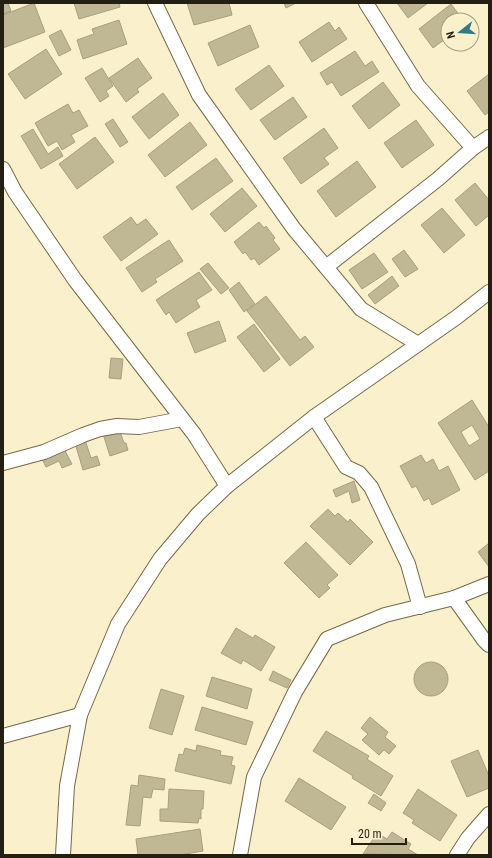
<svg xmlns="http://www.w3.org/2000/svg" width="492" height="858" font-family="'Roboto Condensed',sans-serif">
<style>
.building{fill:#c0b794;stroke:#a89f7c;fill-rule:evenodd}
.lines{fill:none;stroke-linecap:round;stroke-linejoin:round}
.minor-casing{stroke:#726a49;stroke-width:16}
.minor{stroke:#fff;stroke-width:14}
</style>
<rect width="100%" height="100%" fill="#faf1cc"/>
<g class="building">
<path d="M3,3H8L11,11L3,14Z"/>
<path d="M34,3L45,32L3,48V15Z"/>
<path d="M74,3H119L120,7L79,19Z"/>
<path d="M187,3H229L232,15L194,25Z"/>
<path d="M284,3H296L286,8Z"/>
<path d="M397,3H428L408,18Z"/>
<path d="M451,4L463,20H448V37L433,48L419,29Z"/>
<path d="M119,20L127,44L83,59L77,40L94,34L92,29Z"/>
<path d="M329,22L335,31L339,27L347,39L312,62L299,42Z"/>
<path d="M250,25L259,47L218,66L208,43Z"/>
<path d="M61,30L71,50L59,56L49,36Z"/>
<path d="M46,49L62,74L25,99L8,74Z"/>
<path d="M355,51L365,66L372,61L379,72L341,96L332,82L327,85L320,73Z"/>
<path d="M138,58L152,78L137,89L139,92L126,102L109,78Z"/>
<path d="M269,65L284,86L251,110L235,89Z"/>
<path d="M102,68L113,86L106,91L109,96L100,102L85,78Z"/>
<path d="M489,74V112L485,115L467,91Z"/>
<path d="M383,82L400,105L369,129L352,106Z"/>
<path d="M163,93L179,115L149,139L132,117Z"/>
<path d="M293,97L307,117L275,140L260,120Z"/>
<path d="M68,104L73,113L79,110L88,126L71,135L75,142L62,150L57,141L48,146L35,123Z"/>
<path d="M113,119L128,142L120,147L105,124Z"/>
<path d="M416,120L434,145L402,168L384,143Z"/>
<path d="M190,122L207,145L165,177L148,155Z"/>
<path d="M324,128L338,148L324,158L329,164L301,184L283,158Z"/>
<path d="M33,129L48,154L58,147L63,156L41,169L21,136Z"/>
<path d="M95,137L114,162L77,189L59,164Z"/>
<path d="M216,158L233,181L192,210L176,187Z"/>
<path d="M357,161L376,187L336,217L317,191Z"/>
<path d="M475,183L489,200V215L476,226L455,200Z"/>
<path d="M242,188L257,206L225,232L210,214Z"/>
<path d="M442,208L465,235L444,253L421,225Z"/>
<path d="M131,217L137,225L146,219L158,234L121,261L103,237Z"/>
<path d="M259,222L264,228L266,226L275,238L273,240L280,249L259,265L254,258L251,260L245,252L243,254L234,242Z"/>
<path d="M169,240L183,261L155,279L157,282L142,292L126,268Z"/>
<path d="M404,250L418,269L405,277L392,259Z"/>
<path d="M374,253L388,272L362,289L349,270Z"/>
<path d="M208,263L229,288L221,294L200,269Z"/>
<path d="M199,272L212,290L196,300L200,307L176,323L169,312L166,315L156,300Z"/>
<path d="M392,276L399,286L375,304L368,295Z"/>
<path d="M239,282L255,304L244,312L229,290Z"/>
<path d="M266,296L300,340L305,336L314,347L290,366L247,311Z"/>
<path d="M219,321L226,341L195,353L187,333Z"/>
<path d="M254,324L280,359L264,372L237,337Z"/>
<path d="M111,358L123,359L121,379L109,378Z"/>
<path d="M472,400L489,427V471L475,480L438,423ZM472,425L480,439L469,446L461,432Z"/>
<path d="M119,429L124,443H126L128,450L110,456L103,434Z"/>
<path d="M85,440L91,458L97,456L100,465L83,470L75,443Z"/>
<path d="M63,447L72,464L62,468L59,461L46,467L41,457Z"/>
<path d="M421,455L426,463L433,459L439,471L448,466L460,490L432,505L429,498L424,501L416,486L412,488L400,466Z"/>
<path d="M354,481L360,500L352,503L349,491L336,497L333,490Z"/>
<path d="M328,509L335,516L338,513L348,522L350,519L373,542L350,565L310,526Z"/>
<path d="M306,542L338,575L327,585L330,588L319,598L284,563Z"/>
<path d="M489,543V567L478,552Z"/>
<path d="M236,628L253,638L255,635L275,647L261,671L243,660L241,664L221,653Z"/>
<circle cx="431" cy="679" r="17"/>
<path d="M273,671L291,680L287,688L269,680Z"/>
<path d="M212,677L252,689L247,709L206,696Z"/>
<path d="M161,689L184,696L172,735L149,728Z"/>
<path d="M202,707L253,722L246,745L195,730Z"/>
<path d="M370,717L388,732L385,737L396,746L389,754L384,750L379,755L362,740L368,734L361,728Z"/>
<path d="M326,731L369,756L367,759L393,776L381,796L352,778L353,776L313,751Z"/>
<path d="M197,745L221,751L220,755L233,757L231,765L235,766L231,784L175,771L179,754L183,755L185,748L196,751Z"/>
<path d="M478,750L489,776V788L467,797L451,761Z"/>
<path d="M139,775L165,779L164,790L153,789L151,798L143,797L140,826L126,825L131,785L138,786Z"/>
<path d="M299,778L346,807L331,830L285,801Z"/>
<path d="M169,789L204,791L203,809H201V819L199,818L198,823L160,821V809H168Z"/>
<path d="M418,789L457,815L440,841L412,823L414,820L403,813Z"/>
<path d="M374,794L386,803L381,811L368,803Z"/>
<path d="M200,829L203,851L180,855H138L136,839Z"/>
<path d="M392,832L411,844L408,849L418,855L363,854L377,833L387,839Z"/>
</g>
<g class="lines">
<g class="minor-casing">
<g id="minor">
<path d="M155,3L199,95L294,229L361,309L418,344"/>
<path d="M366,3L418,86L473,148"/>
<path d="M3,169L15,192L75,280L194,434L227,486"/>
<path d="M326,267L438,179L473,148L489,137"/>
<path d="M314,417L346,467L359,473L371,487L408,564L420,607"/>
<path d="M3,463L44,452L83,435L100,429L117,426L139,427L182,419"/>
<path d="M454,598L484,640L489,645"/>
<path d="M3,736L80,715"/>
<path d="M63,855L67,786L80,715L118,624L160,559L198,514L227,486L314,417L457,317L489,292"/>
<path d="M240,855L254,777L295,692L327,639L385,615L454,598L489,584"/>
<path d="M457,855L468,838L489,814"/>
</g>
</g>
<use href="#minor" class="minor"/>
</g>
<rect width="492" height="858" fill="none" stroke="#231f12" stroke-width="8"/>
<g transform="translate(460 32) rotate(253)"><circle r="19" fill="#faf1cc" stroke="#a49d82"/>
<path d="M0-3L7 15L0 10L-7 15Z" fill="#347a86"/>
<text y="-6" font-size="11" font-weight="bold" text-anchor="middle" fill="#231f12">N</text>
</g>
<path d="M352 838v6h54v-6" fill="none" stroke="#231f12" stroke-width="2"/>
<text x="358" y="838" font-size="12" fill="#231f12" stroke="#faf1cc" stroke-width="3" paint-order="stroke">20 m</text>
</svg>
